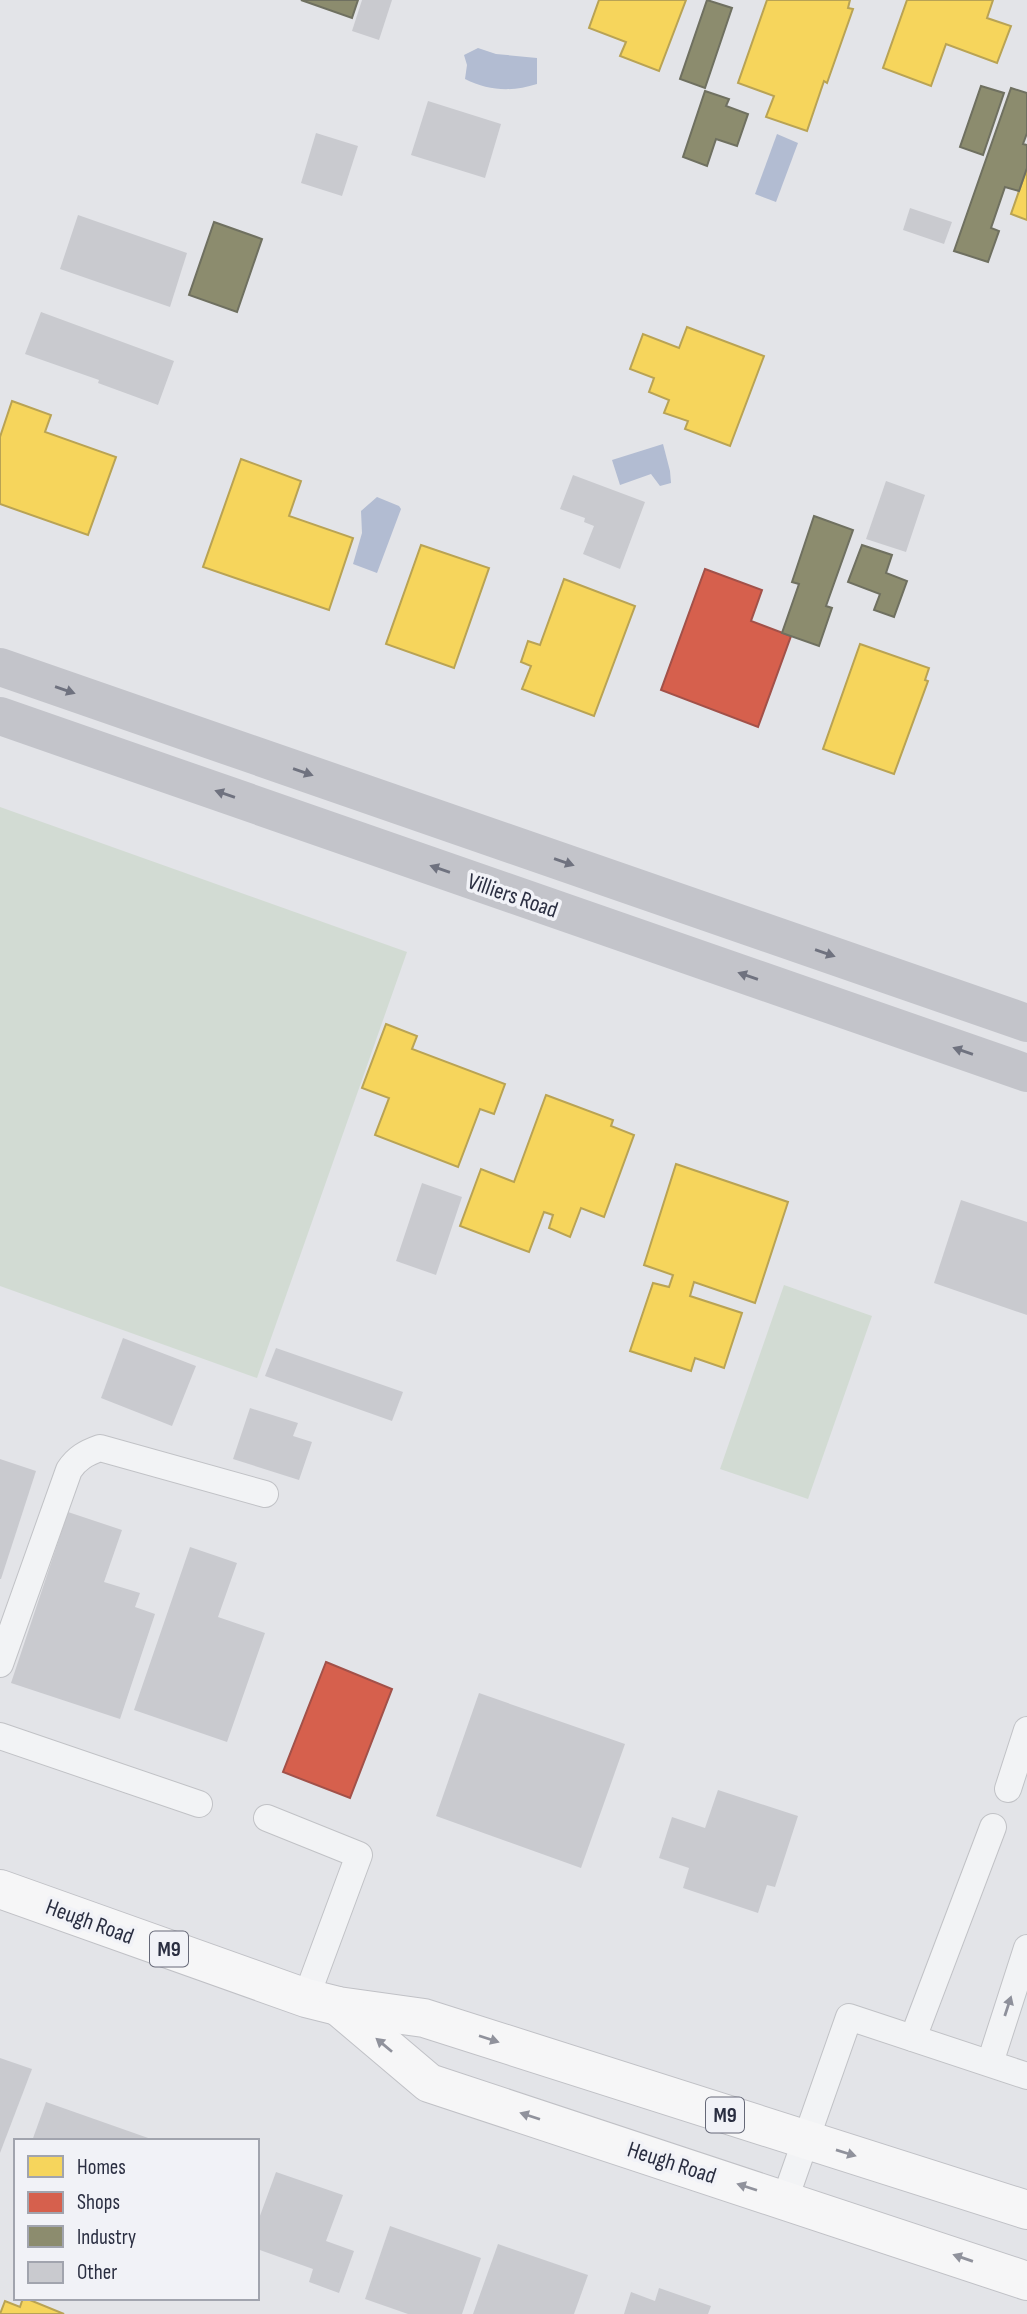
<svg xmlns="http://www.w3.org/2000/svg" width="1027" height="2314" font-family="'Sofia Sans Condensed',sans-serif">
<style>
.green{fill:#d2dbd3}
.water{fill:#b2bcd2}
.homes{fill:#f6d55c;stroke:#b9a354;stroke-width:2}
.shops{fill:#d6604d;stroke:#a25149;stroke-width:2}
.industry{fill:#8c8c6e;stroke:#6f7060;stroke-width:2}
.building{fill:#c9cacf}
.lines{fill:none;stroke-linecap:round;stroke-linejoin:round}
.lane-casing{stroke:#c1c2c6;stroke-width:28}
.primary-casing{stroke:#c0c1c6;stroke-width:40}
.lane{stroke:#f2f3f5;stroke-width:26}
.secondary{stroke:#c3c4ca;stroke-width:38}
.primary{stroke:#f6f6f7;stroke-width:38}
.oneway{fill:#6f727f}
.oneway2{fill:#8e909b}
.oneway3{fill:#90929c}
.labels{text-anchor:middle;stroke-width:7;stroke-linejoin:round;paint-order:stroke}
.shield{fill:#f1f2f7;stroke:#666978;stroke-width:2}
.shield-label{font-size:21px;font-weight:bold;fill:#2a2e41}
.street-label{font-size:23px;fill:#2a2e41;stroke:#f1f2f7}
</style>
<rect width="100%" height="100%" fill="#e3e4e8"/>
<g class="green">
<path d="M0,807L407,952L257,1378L0,1286Z"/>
<path d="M784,1285L872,1316L808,1499L720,1469Z"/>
</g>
<g class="water">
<path d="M478,48L496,54L537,58V84C512,92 489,91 465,79L467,65L464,55Z"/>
<path d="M777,134L798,143L776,202L755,194Z"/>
<path d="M663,444L670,471L671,483L660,486L651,474L620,485L612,460Z"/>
<path d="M377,497L399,506L401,509L377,573L353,564L362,533L361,511Z"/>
</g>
<g class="homes">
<path d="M599,0H686L659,71L620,56L626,42L589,28Z"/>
<path d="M767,0H850L848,8L853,9L827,83L824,81L807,131L766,117L774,96L738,83Z"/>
<path d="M907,0H993L987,18L1011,26L997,63L946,44L931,86L883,68Z"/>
<path d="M1027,168V220L1011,214Z"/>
<path d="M687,327L764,356L730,446L685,429L688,421L664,413L669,400L649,392L654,378L630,369L643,334L679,348Z"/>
<path d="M12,401L51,415L45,432L116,457L88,535L0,504V437Z"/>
<path d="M241,459L301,481L289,516L353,538L329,610L203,567Z"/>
<path d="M421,545L489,568L454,668L386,644Z"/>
<path d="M564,579L635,606L594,716L522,689L531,666L521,662L528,641L540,645Z"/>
<path d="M860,644L929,668L925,680L928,681L894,774L823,749Z"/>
<path d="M386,1024L417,1036L412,1049L505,1084L494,1114L480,1109L458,1167L375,1135L389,1098L362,1088Z"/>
<path d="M546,1095L613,1120L611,1126L634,1135L604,1217L581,1208L570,1237L549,1228L553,1215L544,1212L529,1252L460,1226L481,1169L514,1182Z"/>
<path d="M676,1164L788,1202L755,1303L694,1282L690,1296L742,1313L724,1368L695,1358L691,1371L630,1351L653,1283L669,1287L673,1275L644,1265Z"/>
<path d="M23,2298H25L64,2314H0L5,2301L20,2307Z"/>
</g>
<g class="shops">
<path d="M705,569L762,590L751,621L791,636L758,727L661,690Z"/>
<path d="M326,1662L392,1689L350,1798L283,1772Z"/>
</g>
<g class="industry">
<path d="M301,0H358L352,18Z"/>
<path d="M707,0L732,8L705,88L680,79Z"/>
<path d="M981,86L1004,93L983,155L960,147Z"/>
<path d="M1011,88L1027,93V133L1023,144L1027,145V168L1019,191L1005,187L991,228L999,231L988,262L954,251Z"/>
<path d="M705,91L729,99L726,106L748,114L737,146L716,139L707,166L683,157Z"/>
<path d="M214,222L262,239L237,312L189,295Z"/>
<path d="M814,516L853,530L826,606L832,608L819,646L782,633L799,584L792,582Z"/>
<path d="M862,545L892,555L886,573L907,581L894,617L874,610L880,594L848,582Z"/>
</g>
<g class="building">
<path d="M362,0H392L379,40L352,31Z"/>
<path d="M428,101L501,124L485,178L411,155Z"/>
<path d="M316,133L358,146L342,196L301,183Z"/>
<path d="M910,208L952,222L944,244L903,230Z"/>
<path d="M78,215L187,253L170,307L60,269Z"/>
<path d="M41,312L174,361L158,405L98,383L99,380L25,354Z"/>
<path d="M573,475L645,502L620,569L583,554L594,526L584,522L585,518L560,509Z"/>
<path d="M886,481L925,495L906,552L866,539Z"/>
<path d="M422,1183L462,1197L436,1275L396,1261Z"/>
<path d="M961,1200L1027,1222V1315L934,1283Z"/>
<path d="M123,1338L196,1366L172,1426L101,1398Z"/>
<path d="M276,1348L403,1392L392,1421L265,1376Z"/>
<path d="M250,1408L298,1423L293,1436L312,1442L299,1480L233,1459Z"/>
<path d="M0,1459L36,1471L1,1579H0Z"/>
<path d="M68,1512L122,1530L104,1582L140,1593L135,1607L155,1614L120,1719L11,1683Z"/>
<path d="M190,1547L237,1563L218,1617L265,1633L227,1742L134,1710Z"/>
<path d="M479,1693L625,1744L581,1868L436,1816Z"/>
<path d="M718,1790L798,1816L775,1887L767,1885L758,1913L683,1888L689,1868L659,1858L672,1817L705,1828Z"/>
<path d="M0,2058L32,2069L0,2153Z"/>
<path d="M46,2102L151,2139L150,2141H32Z"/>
<path d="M276,2172L343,2195L326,2241L354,2251L339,2293L309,2282L313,2269L257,2249V2224Z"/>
<path d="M390,2226L481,2258L462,2314H408L365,2299Z"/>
<path d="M498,2244L588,2275L574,2314H473Z"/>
<path d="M659,2288L711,2306L708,2314H624L631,2292L655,2301Z"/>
</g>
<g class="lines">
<g class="lane-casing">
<g id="lane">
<path d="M0,1664L69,1470C77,1458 86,1453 100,1448L265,1494"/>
<path d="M0,1736L199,1804"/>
<path d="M1008,1789L1027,1730"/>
<path d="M267,1818L359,1855L306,1998"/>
<path d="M913,2038L993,1827"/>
<path d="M990,2063L1027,1948"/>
<path d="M785,2199L849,2017L1027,2076"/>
</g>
</g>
<g class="primary-casing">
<g id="primary">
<path d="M0,1889L306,1998L338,2006L424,2018L1027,2210"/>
<path d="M338,2006L429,2083L1027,2281"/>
</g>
</g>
<use href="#lane" class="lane"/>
<g class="secondary">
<path d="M0,667L1027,1023"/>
<path d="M0,716L1027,1073"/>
</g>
<use href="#primary" class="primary"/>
</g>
<defs><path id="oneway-solid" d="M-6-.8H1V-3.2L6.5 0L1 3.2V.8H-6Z" transform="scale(1.75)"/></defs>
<g class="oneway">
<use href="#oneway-solid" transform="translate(65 690) rotate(19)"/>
<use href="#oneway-solid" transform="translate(303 772) rotate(19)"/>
<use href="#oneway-solid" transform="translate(225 794) rotate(-161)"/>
<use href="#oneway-solid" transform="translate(564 862) rotate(19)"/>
<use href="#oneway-solid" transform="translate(440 869) rotate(-161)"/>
<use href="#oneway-solid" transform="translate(825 953) rotate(19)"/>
<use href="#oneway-solid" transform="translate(748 976) rotate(-161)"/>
<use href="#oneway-solid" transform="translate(963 1051) rotate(-161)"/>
</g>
<use class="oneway2" href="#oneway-solid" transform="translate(1008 2006) rotate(-72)"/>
<g class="oneway3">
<use href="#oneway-solid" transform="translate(489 2039) rotate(18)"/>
<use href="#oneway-solid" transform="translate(384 2045) rotate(-140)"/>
<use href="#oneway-solid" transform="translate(530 2116) rotate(-162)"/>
<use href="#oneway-solid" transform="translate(846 2153) rotate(17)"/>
<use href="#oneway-solid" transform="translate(747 2187) rotate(-162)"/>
<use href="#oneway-solid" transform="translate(963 2258) rotate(-161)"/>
</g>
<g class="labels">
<g class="shield">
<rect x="150" y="1931.5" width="38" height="35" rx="5"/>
<rect x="706" y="2097.5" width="38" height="35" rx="5"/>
</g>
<g class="shield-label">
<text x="169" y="1956">M9</text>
<text x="725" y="2122">M9</text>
</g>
<g class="street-label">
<text transform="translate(513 895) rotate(19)" y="8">Villiers Road</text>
<text transform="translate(90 1921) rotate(20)" y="8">Heugh Road</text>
<text transform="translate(672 2162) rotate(18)" y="8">Heugh Road</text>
</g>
</g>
<rect x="14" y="2139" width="245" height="161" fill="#f1f2f7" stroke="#a1a4ae" stroke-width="2"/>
<rect x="28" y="2156" width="35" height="21" fill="#f6d55c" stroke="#a1a4ae" stroke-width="2"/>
<text x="77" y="2174" font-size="21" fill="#2a2e41">Homes</text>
<rect x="28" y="2192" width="35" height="21" fill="#d6604d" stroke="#a1a4ae" stroke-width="2"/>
<text x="77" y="2209" font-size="21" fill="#2a2e41">Shops</text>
<rect x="28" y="2226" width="35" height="21" fill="#8c8c6e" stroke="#a1a4ae" stroke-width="2"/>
<text x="77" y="2244" font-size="21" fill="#2a2e41">Industry</text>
<rect x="28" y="2262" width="35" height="21" fill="#c9cacf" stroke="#a1a4ae" stroke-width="2"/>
<text x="77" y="2279" font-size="21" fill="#2a2e41">Other</text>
</svg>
